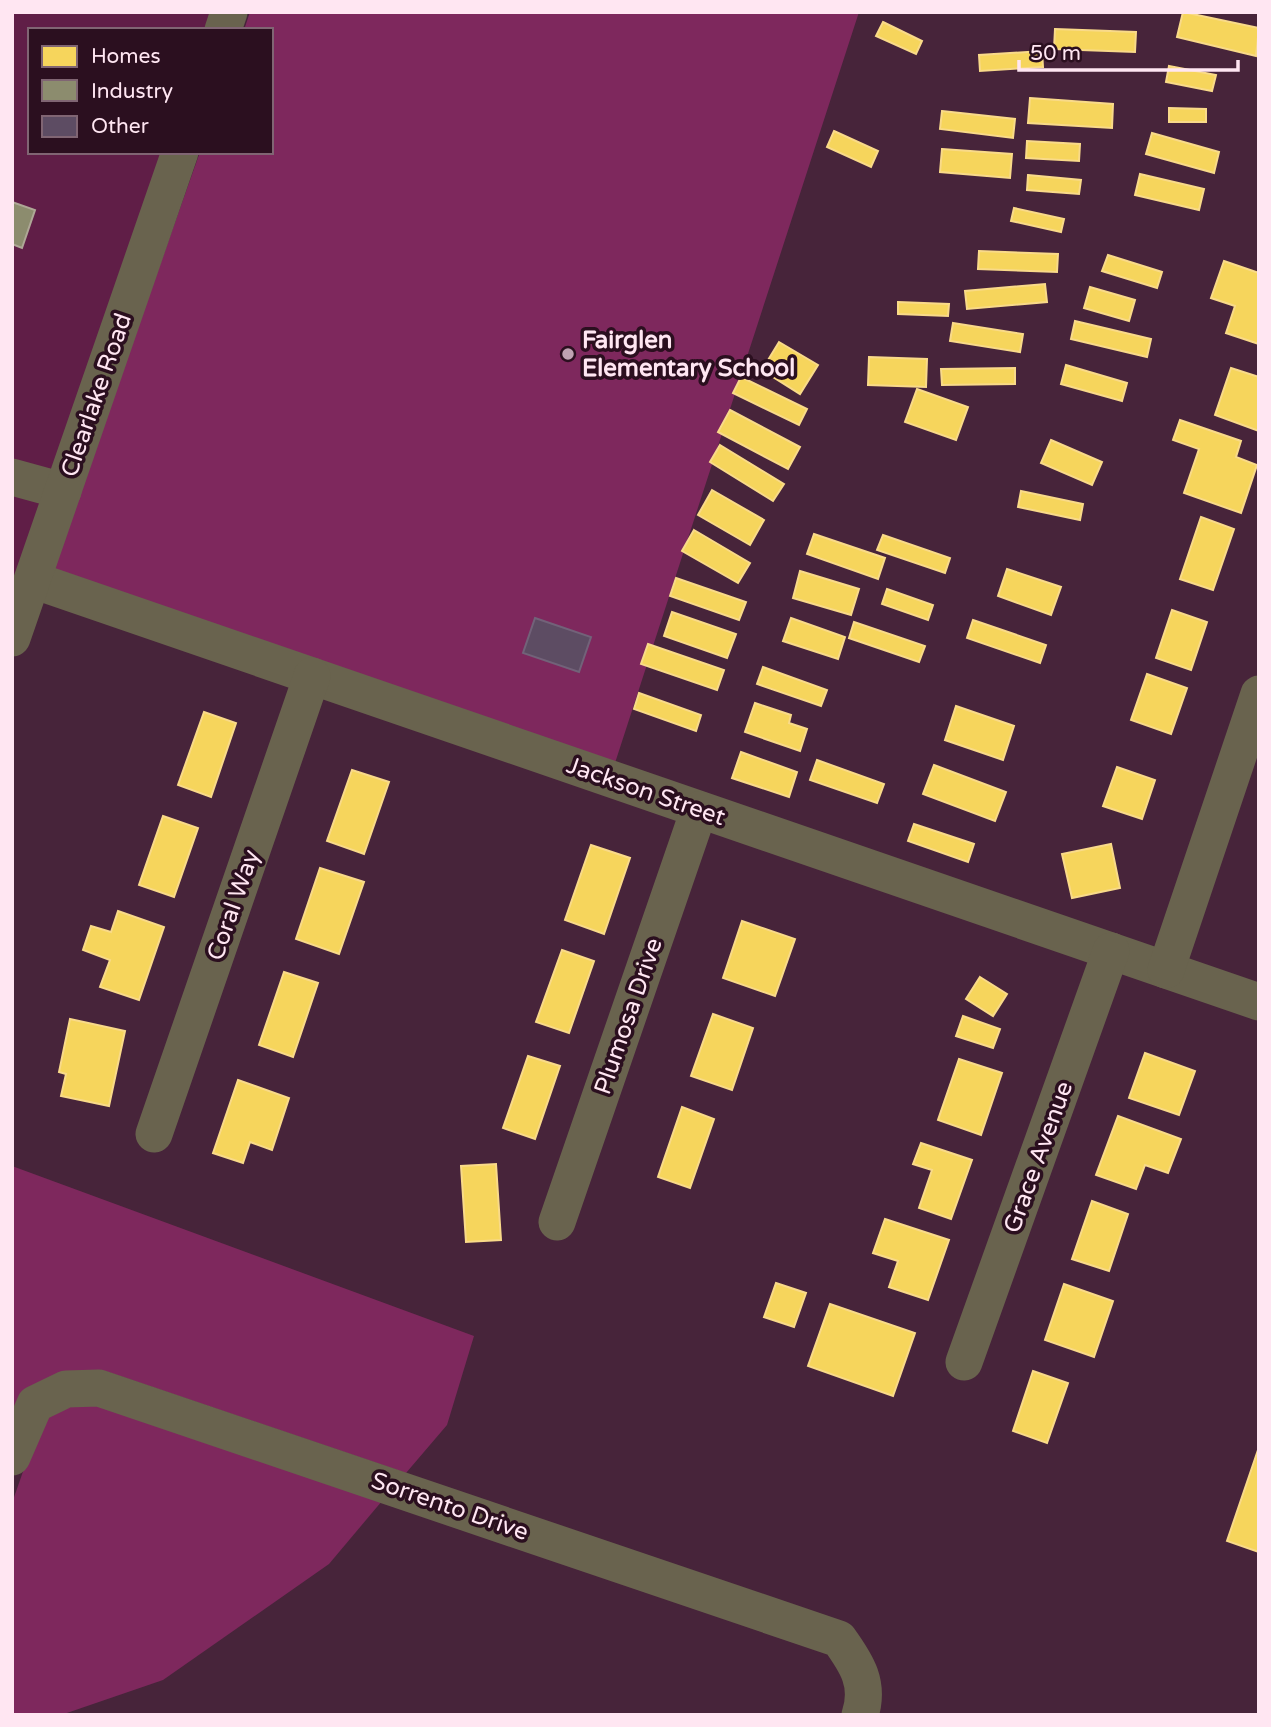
<svg xmlns="http://www.w3.org/2000/svg" width="1271" height="1727" font-family="'Varela Round',sans-serif">
<style>
.built{fill:#601e47}
.green{fill:#7e285d}
.homes{fill:#f6d55c;stroke:#f9da89;stroke-width:2}
.industry{fill:#8c8c6e;stroke:#aea796;stroke-width:2}
.building{fill:#5d4c63;stroke:#726279;stroke-width:2}
.lines{fill:none;stroke-linecap:round;stroke-linejoin:round}
.minor{stroke:#69634e;stroke-width:37}
.poi-dot{fill:#bfa2b2;stroke:#2b0f1f;stroke-width:2.5}
.labels{text-anchor:middle;stroke-width:7;stroke-linejoin:round;paint-order:stroke}
.poi-label{font-size:24px;font-weight:bold;fill:#ffe6f2;stroke:#2b0f1f;text-anchor:start}
.street-label{font-size:24px;fill:#ffe6f2;stroke:#2b0f1f}
</style>
<rect width="100%" height="100%" fill="#47243a"/>
<path class="built" d="M12,12H213L207,30H30V152H165L12,592Z"/>
<g class="green">
<path d="M250,12H859L615,763L52,569L200,152H271V30H244Z"/>
<path d="M12,1166L474,1336L447,1425L406,1473L105,1371L12,1417Z"/>
<path d="M96,1404L382,1501L329,1564L163,1680L61,1715H12V1503L33,1443L46,1417L68,1406Z"/>
</g>
<g class="homes">
<path d="M1183,12L1259,28L1256,56L1177,37Z"/>
<path d="M883,22L922,41L916,54L876,36Z"/>
<path d="M1055,29L1136,32L1135,52L1054,49Z"/>
<path d="M1042,51L1043,67L980,71L979,55Z"/>
<path d="M1169,66L1216,75L1212,91L1166,82Z"/>
<path d="M1030,98L1113,104L1112,128L1028,123Z"/>
<path d="M1169,108L1206,109V122H1169Z"/>
<path d="M942,111L1015,119L1013,138L940,129Z"/>
<path d="M834,131L878,151L871,167L827,147Z"/>
<path d="M1152,133L1219,152L1214,173L1146,154Z"/>
<path d="M1027,141L1080,144L1079,161L1026,158Z"/>
<path d="M942,149L1012,154L1010,178L940,172Z"/>
<path d="M1140,174L1204,189L1199,210L1135,195Z"/>
<path d="M1028,175L1081,180L1079,194L1027,190Z"/>
<path d="M1014,208L1064,219L1061,232L1011,221Z"/>
<path d="M979,251L1058,254L1057,272L978,269Z"/>
<path d="M1108,255L1162,272L1157,288L1102,271Z"/>
<path d="M1224,261L1259,273V344L1226,333L1235,306L1211,298Z"/>
<path d="M1045,284L1047,302L967,309L965,291Z"/>
<path d="M1090,287L1135,300L1129,321L1084,308Z"/>
<path d="M898,302L949,304L948,316L898,314Z"/>
<path d="M1075,321L1151,339L1147,357L1071,339Z"/>
<path d="M953,323L1023,334L1020,352L950,341Z"/>
<path d="M779,342L818,365L800,394L762,370Z"/>
<path d="M869,357L927,359L926,387L868,385Z"/>
<path d="M1066,365L1127,383L1122,401L1061,384Z"/>
<path d="M1015,368V384L942,385L941,369Z"/>
<path d="M1231,368L1259,377V431L1215,415Z"/>
<path d="M741,377L807,409L799,425L733,393Z"/>
<path d="M917,389L968,407L956,440L905,422Z"/>
<path d="M730,410L800,447L788,469L718,432Z"/>
<path d="M1180,420L1241,441L1236,457L1257,465L1241,513L1184,493L1199,449L1173,440Z"/>
<path d="M1051,440L1102,462L1092,485L1041,463Z"/>
<path d="M720,445L784,484L773,501L710,462Z"/>
<path d="M712,490L764,520L750,545L698,515Z"/>
<path d="M1021,491L1083,504L1080,520L1018,507Z"/>
<path d="M1201,517L1234,529L1213,590L1180,579Z"/>
<path d="M694,530L750,563L738,583L682,551Z"/>
<path d="M814,534L885,558L878,579L807,554Z"/>
<path d="M883,535L950,558L945,573L877,550Z"/>
<path d="M1007,569L1061,587L1051,615L998,596Z"/>
<path d="M800,571L859,589L851,615L793,598Z"/>
<path d="M676,578L746,602L739,620L670,596Z"/>
<path d="M887,589L933,605L928,620L882,604Z"/>
<path d="M1172,610L1207,622L1191,670L1156,658Z"/>
<path d="M672,612L736,634L727,658L664,636Z"/>
<path d="M791,618L845,637L838,659L783,641Z"/>
<path d="M973,620L1046,645L1040,663L967,638Z"/>
<path d="M854,622L925,646L919,662L849,638Z"/>
<path d="M648,644L724,670L717,690L641,664Z"/>
<path d="M763,667L827,690L821,706L757,684Z"/>
<path d="M1147,674L1187,688L1171,734L1131,720Z"/>
<path d="M639,693L701,715L696,731L634,709Z"/>
<path d="M755,703L791,715L789,723L807,729L800,751L745,732Z"/>
<path d="M956,706L1014,726L1003,760L945,740Z"/>
<path d="M204,712L236,723L211,797L178,785Z"/>
<path d="M741,752L797,772L789,797L732,778Z"/>
<path d="M817,760L884,784L877,803L810,780Z"/>
<path d="M934,765L1006,792L995,821L923,794Z"/>
<path d="M1117,767L1155,780L1142,819L1103,806Z"/>
<path d="M352,770L389,782L364,854L327,841Z"/>
<path d="M163,816L198,828L174,897L139,885Z"/>
<path d="M914,824L974,844L968,862L908,841Z"/>
<path d="M1111,844L1120,888L1072,898L1062,854Z"/>
<path d="M591,845L630,858L604,934L565,920Z"/>
<path d="M320,868L364,882L339,954L296,939Z"/>
<path d="M118,911L164,927L139,1000L100,987L110,960L83,950L91,926L111,932Z"/>
<path d="M742,921L795,939L775,996L723,978Z"/>
<path d="M562,950L594,961L569,1033L536,1022Z"/>
<path d="M284,972L318,983L293,1057L259,1045Z"/>
<path d="M980,977L1007,994L993,1016L966,999Z"/>
<path d="M713,1014L753,1028L732,1090L691,1076Z"/>
<path d="M963,1016L1000,1029L993,1048L956,1036Z"/>
<path d="M70,1019L125,1031L109,1106L61,1096L66,1074L59,1072Z"/>
<path d="M1145,1053L1195,1071L1179,1115L1129,1098Z"/>
<path d="M528,1056L560,1066L535,1139L503,1128Z"/>
<path d="M959,1059L1002,1073L981,1135L938,1120Z"/>
<path d="M238,1080L289,1098L272,1150L250,1142L243,1163L213,1153Z"/>
<path d="M682,1107L714,1119L690,1188L658,1177Z"/>
<path d="M1118,1116L1181,1139L1168,1173L1145,1165L1136,1189L1096,1175Z"/>
<path d="M921,1143L972,1160L951,1219L919,1208L932,1170L913,1164Z"/>
<path d="M496,1164L501,1240L466,1242L461,1166Z"/>
<path d="M1092,1201L1128,1214L1109,1271L1072,1259Z"/>
<path d="M885,1219L949,1240L928,1300L889,1287L898,1261L873,1253Z"/>
<path d="M776,1283L806,1293L794,1327L764,1317Z"/>
<path d="M1064,1284L1113,1301L1094,1357L1045,1340Z"/>
<path d="M830,1304L915,1333L893,1396L808,1366Z"/>
<path d="M1033,1371L1068,1383L1047,1443L1013,1431Z"/>
<path d="M1259,1447V1552L1227,1541Z"/>
</g>
<path class="industry" d="M12,202L35,210L22,248L12,244Z"/>
<path class="building" d="M535,618L591,637L579,672L523,653Z"/>
<g class="lines">
<g class="minor">
<path d="M223,30L229,12"/>
<path d="M12,477L63,491"/>
<path d="M33,580L1259,1002"/>
<path d="M12,638L180,152"/>
<path d="M1166,970L1259,694"/>
<path d="M154,1134L312,676"/>
<path d="M557,1222L699,810"/>
<path d="M964,1362L1111,951"/>
<path d="M12,1457L35,1404L66,1389L99,1388L839,1639C857,1664 870,1684 860,1715"/>
</g>
</g>
<circle class="poi-dot" cx="568" cy="354" r="7"/>
<g class="labels">
<g class="poi-label">
<text x="582" y="348">Fairglen<tspan x="582" dy="28">Elementary School</tspan></text>
</g>
<g class="street-label">
<text transform="translate(96 395) rotate(-71)" y="8">Clearlake Road</text>
<text transform="translate(646 791) rotate(19)" y="8">Jackson Street</text>
<text transform="translate(233 905) rotate(-71)" y="8">Coral Way</text>
<text transform="translate(628 1016) rotate(-71)" y="8">Plumosa Drive</text>
<text transform="translate(1038 1157) rotate(-70)" y="8">Grace Avenue</text>
<text transform="translate(450 1506) rotate(19)" y="8">Sorrento Drive</text>
</g>
</g>
<rect width="1271" height="1727" fill="none" stroke="#ffe6f2" stroke-width="28"/>
<rect x="28" y="28" width="245" height="126" fill="#2b0f1f" stroke="#806573" stroke-width="2"/>
<rect x="42" y="46" width="35" height="21" fill="#f6d55c" stroke="#806573" stroke-width="2"/>
<text x="91" y="63" font-size="21" fill="#ffe6f2">Homes</text>
<rect x="42" y="80" width="35" height="21" fill="#8c8c6e" stroke="#806573" stroke-width="2"/>
<text x="91" y="98" font-size="21" fill="#ffe6f2">Industry</text>
<rect x="42" y="116" width="35" height="21" fill="#5d4c63" stroke="#806573" stroke-width="2"/>
<text x="91" y="133" font-size="21" fill="#ffe6f2">Other</text>
<path d="M1019 60v10h219v-10" fill="none" stroke="#ffe6f2" stroke-width="3.5"/>
<text x="1030" y="60" font-size="21" fill="#ffe6f2" stroke="#2b0f1f" stroke-width="5" paint-order="stroke">50 m</text>
</svg>
